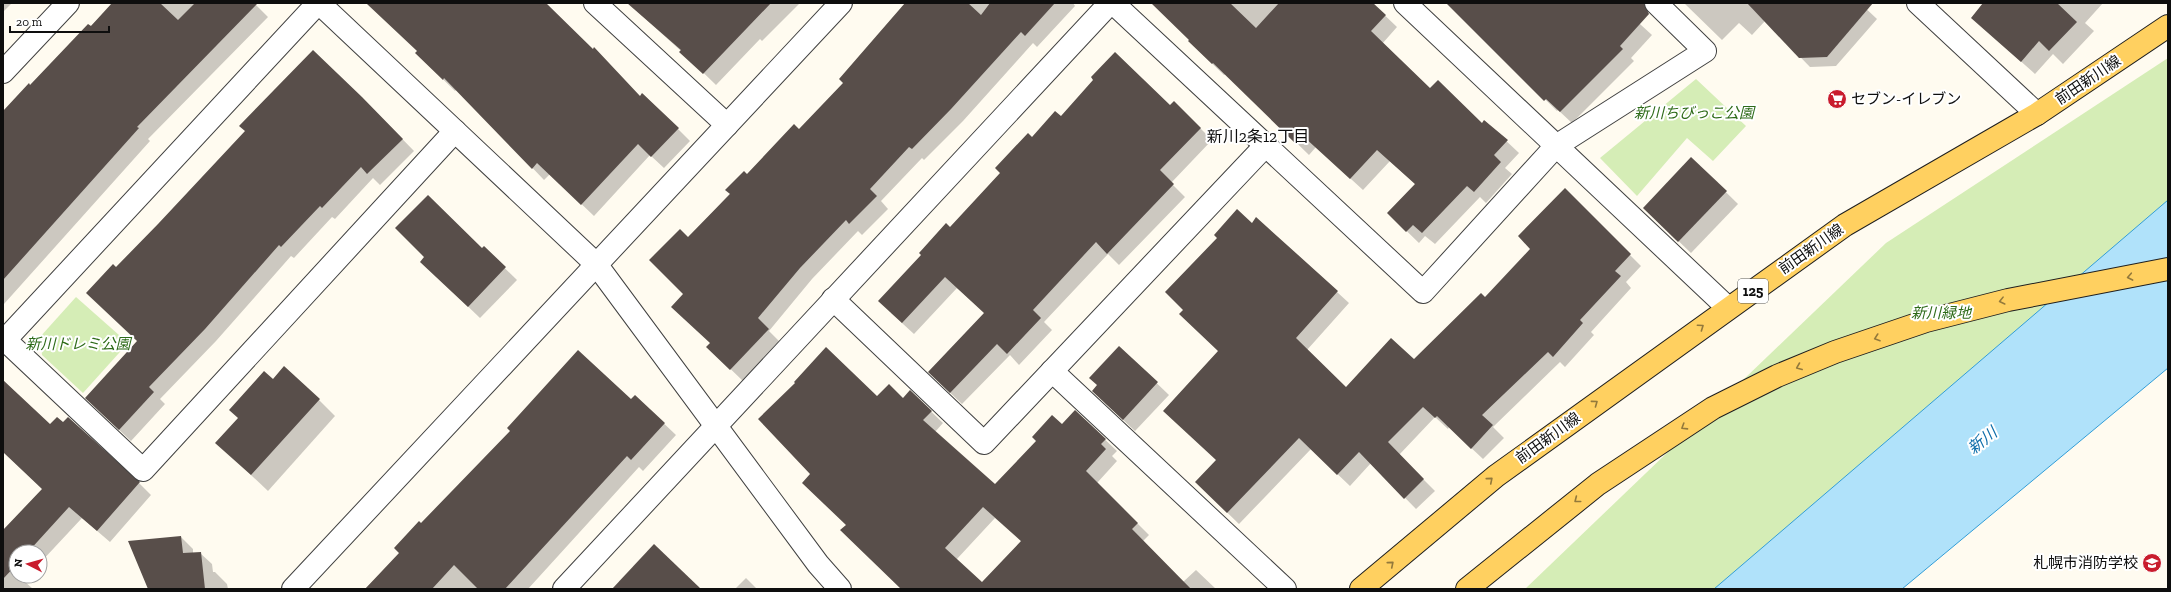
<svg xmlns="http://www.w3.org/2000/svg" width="2171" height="592" font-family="'Zilla Slab','Noto Sans JP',serif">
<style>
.green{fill:#d5edb6}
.water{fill:#b0e2fa;stroke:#329dd7}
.shadow{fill:#0003}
.building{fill:#584e4a;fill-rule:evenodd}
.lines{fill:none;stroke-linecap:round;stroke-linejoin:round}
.minor-casing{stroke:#414141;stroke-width:24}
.primary-casing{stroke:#1f1f1f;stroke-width:24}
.minor{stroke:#fff;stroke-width:22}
.primary{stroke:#ffd060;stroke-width:22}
.oneway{stroke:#93793b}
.labels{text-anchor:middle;stroke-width:4;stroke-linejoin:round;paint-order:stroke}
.shield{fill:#fff;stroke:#565656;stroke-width:1}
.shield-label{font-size:14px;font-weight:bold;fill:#0e0e0e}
.street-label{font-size:15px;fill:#0e0e0e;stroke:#fff}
.poi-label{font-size:15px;fill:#0e0e0e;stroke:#fff;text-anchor:start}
.park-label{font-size:15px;font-style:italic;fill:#2e6b19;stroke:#fff}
.neighbourhood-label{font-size:16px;fill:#0e0e0e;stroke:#fff}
.water-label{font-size:16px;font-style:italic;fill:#0e6eaa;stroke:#fff}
</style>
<rect width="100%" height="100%" fill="#fffbf0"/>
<g class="green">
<path d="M2168,58V240L1750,589H1525L1886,243Z"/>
<path d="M1696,79L1746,126L1713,161L1687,138L1637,196L1600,158Z"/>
<path d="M76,297L128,343L83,393L42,355L40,337Z"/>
</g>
<path class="water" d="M2168,200V368L1902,589H1714Z"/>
<g class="shadow">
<path d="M3,3H12L3,12Z"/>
<path d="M114,3H254L268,17L148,139L150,141L4,304L3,113Z"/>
<path d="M366,3H542L640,97L643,94L690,141L664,168L650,155L594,216L550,174L544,180L457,89L455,91L416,53L418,51Z"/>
<path d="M628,3H800L762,41L760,39L716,85L681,51Z"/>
<path d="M909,3H1073L1075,6L1037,47L1033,43L963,121L924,160L922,158L881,201L888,209L862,235L858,231L812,279L769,331L780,342L743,381L719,358L685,294L688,239L747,175L799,131L845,83Z"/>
<path d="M1163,3H1375L1374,5L1397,27L1382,44L1430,89L1482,124L1485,121L1519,153L1505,168L1512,174L1486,203L1480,197L1435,244L1425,236L1419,243L1388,213L1416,185L1390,161L1363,190L1316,147L1309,155L1226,74L1224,75L1201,53Z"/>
<path d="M1447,3H1617L1652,35L1631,58L1634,61L1572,123L1558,110L1557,111Z"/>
<path d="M1684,3H1860L1877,19L1836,66L1810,67L1765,21L1752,35L1739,23L1722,40Z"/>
<path d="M1983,3H2103L2085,23L2094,31L2063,64L2053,54L2035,74L1972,18Z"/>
<path d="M1174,102L1212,140L1171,183L1185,197L1119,265L1108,254L1044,322L1052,330L1019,365L1010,355L962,404L941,384L985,313L957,288L914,334L891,313L951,228L1032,138L1061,117L1170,107Z"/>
<path d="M374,110L414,151L380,185L373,178L335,219L332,217L294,258L291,256L216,341L160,399L165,404L131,441L98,410L138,342L116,268Z"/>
<path d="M1691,158L1738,204L1691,253L1644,208Z"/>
<path d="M1565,190L1641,266L1626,282L1631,288L1591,332L1594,335L1565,367L1560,362L1493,427L1504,438L1483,459L1449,427L1448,429L1435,417L1399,455L1435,491L1416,509L1371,463L1350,486L1311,449L1239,524L1208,494L1217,461L1219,351L1252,224L1337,292L1349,303L1307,350L1346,388L1414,361L1485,298L1532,249Z"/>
<path d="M484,248L517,280L480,318L433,273Z"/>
<path d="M1119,347L1169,395L1135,431L1105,403L1098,385Z"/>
<path d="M273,380L319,400L335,416L268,491L217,443Z"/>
<path d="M3,385L50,426L139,483L151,495L110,542L82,518L40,563V552H16V576H28L24,581L33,589H3V532L43,489L3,452Z"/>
<path d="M911,392L943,423L935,432L995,486L1062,426L1075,411L1117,451L1112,456L1117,461L1097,483L1149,535L1143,541L1183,582L1196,570L1216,589H1001L1022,542L995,518L956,560L988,589H903L847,525L877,397L903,399Z"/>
<path d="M635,396L676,435L643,471L639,467L528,589H365L401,553L421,524L631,400Z"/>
<path d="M181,537L193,549V553H200L212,564L213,572H215L227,584L228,589H150Z"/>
<path d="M746,578L757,589H735Z"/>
</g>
<g class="building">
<path d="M112,3H160L178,20L195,3H258L137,127L139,128L3,280V111L29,83L30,85L88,24L91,26Z"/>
<path d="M366,3H546L593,49L594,47L640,96L642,93L679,128L651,157L638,144L581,205L537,163L532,169L444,78L443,80L415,53L417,51Z"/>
<path d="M627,3H771L703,74L679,52L681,50Z"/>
<path d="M905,3H968L981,15L990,3H1055L1025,36L1021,32L951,109L912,149L909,147L870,189L877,196L849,224L846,220L800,268L758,318L769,329L730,370L706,347L710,343L671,307L683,294L649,260L680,229L688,237L730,194L725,190L744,171L747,174L794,124L799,129L843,83L839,79Z"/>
<path d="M1151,3H1230L1256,28L1279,3H1373L1386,15L1371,31L1430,88L1438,80L1482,123L1484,120L1508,140L1494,155L1501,162L1474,192L1467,186L1422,233L1413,225L1406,232L1387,213L1415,184L1377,150L1350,179L1303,136L1296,144L1213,63L1212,64L1188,41L1189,40Z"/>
<path d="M1446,3H1644L1649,14L1620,46L1623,49L1560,112L1546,99L1544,101Z"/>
<path d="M1747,3H1873L1827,57L1799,58Z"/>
<path d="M1983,3H2057L2077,22L2049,51L2039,41L2021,62L1971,18Z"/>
<path d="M313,50L362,97L403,139L367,174L361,167L322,208L320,206L281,247L279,245L205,329L149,387L154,392L119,430L85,398L137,341L86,293L113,264L116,267L158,224L245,131L239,126Z"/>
<path d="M1115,52L1170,105L1174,101L1201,128L1160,170L1174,184L1107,254L1096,242L1033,310L1041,318L1007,354L997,344L950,393L928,372L984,313L945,277L902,323L878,301L921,255L919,253L946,223L950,227L1000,173L995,168L1028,133L1032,137L1055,111L1061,116L1093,80L1091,77Z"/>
<path d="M1691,157L1727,191L1678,242L1643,208Z"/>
<path d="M1565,188L1631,254L1615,271L1621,276L1580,320L1583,323L1553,357L1548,352L1482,415L1493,425L1471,449L1437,416L1435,418L1423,407L1388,442L1424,479L1404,499L1359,452L1337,475L1299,438L1227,513L1195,482L1216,460L1163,411L1218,351L1179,314L1183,310L1165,292L1217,238L1214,235L1237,209L1252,223L1256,217L1338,291L1296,338L1346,387L1391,338L1414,359L1481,293L1485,297L1530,249L1518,236Z"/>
<path d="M428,195L482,248L484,246L506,267L468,307L420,262L424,257L395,228Z"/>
<path d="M1119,346L1158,382L1123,420L1092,391L1097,385L1089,378Z"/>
<path d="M826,347L877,396L889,384L903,398L910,390L932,411L923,420L995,484L1036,441L1032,437L1052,415L1062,424L1075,410L1106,439L1101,444L1106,449L1086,471L1138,523L1132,529L1191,589H901L840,530L846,525L802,483L810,474L758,419L795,383L794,382ZM983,507L1021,541L982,582L945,548Z"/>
<path d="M578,350L631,399L635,395L665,423L631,460L627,456L505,589H478L454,565L432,589H365L399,553L394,548L419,521L421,523L510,431L507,428Z"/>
<path d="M284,366L320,399L251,475L215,443L238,418L229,410L264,371L273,379Z"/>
<path d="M3,380L50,424L57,417L63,422L68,417L140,482L97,531L69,507L28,552H16V565L3,579V530L42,489L3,452Z"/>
<path d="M181,536L183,553L201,552L205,589H148L128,541Z"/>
<path d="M654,544L701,589H612Z"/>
</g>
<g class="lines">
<g class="minor-casing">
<g id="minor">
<path d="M319,3L596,264L818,564L840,589"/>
<path d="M595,3L727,125"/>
<path d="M1113,3L1423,292L1556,146L1705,51L1656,3"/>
<path d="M1405,3L1728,308"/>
<path d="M1918,3L2037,114"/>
<path d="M3,72L68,3"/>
<path d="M833,299L984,443L1266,145"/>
<path d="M3,338L143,470L455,131"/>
<path d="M5,340L318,3"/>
<path d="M1052,371L1285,589"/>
<path d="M293,589L841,3"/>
<path d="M564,589L1110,3"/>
</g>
</g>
<g class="primary-casing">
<g id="primary">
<path d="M1361,589L1496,476L1845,225L2037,114L2168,26"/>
<path d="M1467,589L1598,484L1713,408L1777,376L1835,352L1926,321L2008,300L2168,269"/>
</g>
</g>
<use href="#minor" class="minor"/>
<use href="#primary" class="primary"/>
</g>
<defs><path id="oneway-chevron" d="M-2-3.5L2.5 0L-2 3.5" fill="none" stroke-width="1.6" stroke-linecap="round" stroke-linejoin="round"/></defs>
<g class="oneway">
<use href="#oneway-chevron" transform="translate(2130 277) rotate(169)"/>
<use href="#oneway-chevron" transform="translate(2002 301) rotate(166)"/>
<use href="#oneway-chevron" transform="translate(1701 327) rotate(-35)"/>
<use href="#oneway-chevron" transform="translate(1877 338) rotate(161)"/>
<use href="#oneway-chevron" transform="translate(1799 367) rotate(158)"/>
<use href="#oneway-chevron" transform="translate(1595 403) rotate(-36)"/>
<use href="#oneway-chevron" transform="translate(1684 427) rotate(148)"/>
<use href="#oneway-chevron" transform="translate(1490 480) rotate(-40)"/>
<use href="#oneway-chevron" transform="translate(1577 500) rotate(142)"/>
<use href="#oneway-chevron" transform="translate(1391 564) rotate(-40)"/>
</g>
<defs>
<g id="supermarket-disc" transform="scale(1)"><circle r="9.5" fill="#c91c2d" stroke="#fff"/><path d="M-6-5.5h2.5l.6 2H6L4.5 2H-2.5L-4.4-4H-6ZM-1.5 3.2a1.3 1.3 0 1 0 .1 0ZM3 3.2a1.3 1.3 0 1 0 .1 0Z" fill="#fff"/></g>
<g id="school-disc" transform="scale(1)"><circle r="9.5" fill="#c91c2d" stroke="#fff"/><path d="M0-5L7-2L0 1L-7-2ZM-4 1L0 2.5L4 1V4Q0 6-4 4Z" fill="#fff"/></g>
</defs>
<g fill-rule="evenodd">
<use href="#supermarket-disc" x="1837" y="99"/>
<use href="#school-disc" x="2152" y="563"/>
</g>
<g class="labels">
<rect class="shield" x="1738" y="279" width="30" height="24" rx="3"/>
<g class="shield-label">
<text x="1753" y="296">125</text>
</g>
<g class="street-label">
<text transform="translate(2088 80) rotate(-34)" y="5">前田新川線</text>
<text transform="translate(1811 249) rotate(-35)" y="5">前田新川線</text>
<text transform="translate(1548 438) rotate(-36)" y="5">前田新川線</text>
</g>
<g class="poi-label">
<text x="1851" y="104">セブン-イレブン</text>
<text x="2138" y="568" text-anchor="end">札幌市消防学校</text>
</g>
<g class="park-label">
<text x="1694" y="118">新川ちびっこ公園</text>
<text x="1941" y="318">新川緑地</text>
<text x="78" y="349">新川ドレミ公園</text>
</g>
<g class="neighbourhood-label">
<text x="1258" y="142">新川2条12丁目</text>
</g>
<g class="water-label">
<text transform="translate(1982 440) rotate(-39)" y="6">新川</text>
</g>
</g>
<rect width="2171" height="592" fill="none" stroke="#0e0e0e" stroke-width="8"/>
<g transform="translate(28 564) rotate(276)"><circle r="19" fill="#ffffff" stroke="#9f9f9f"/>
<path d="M0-3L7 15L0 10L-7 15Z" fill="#c91c2d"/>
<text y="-6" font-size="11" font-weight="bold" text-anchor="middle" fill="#0e0e0e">N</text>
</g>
<path d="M10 26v6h99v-6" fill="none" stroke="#0e0e0e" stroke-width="2"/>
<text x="16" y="26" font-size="12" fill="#0e0e0e" stroke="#ffffff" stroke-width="3" paint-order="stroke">20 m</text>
</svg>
